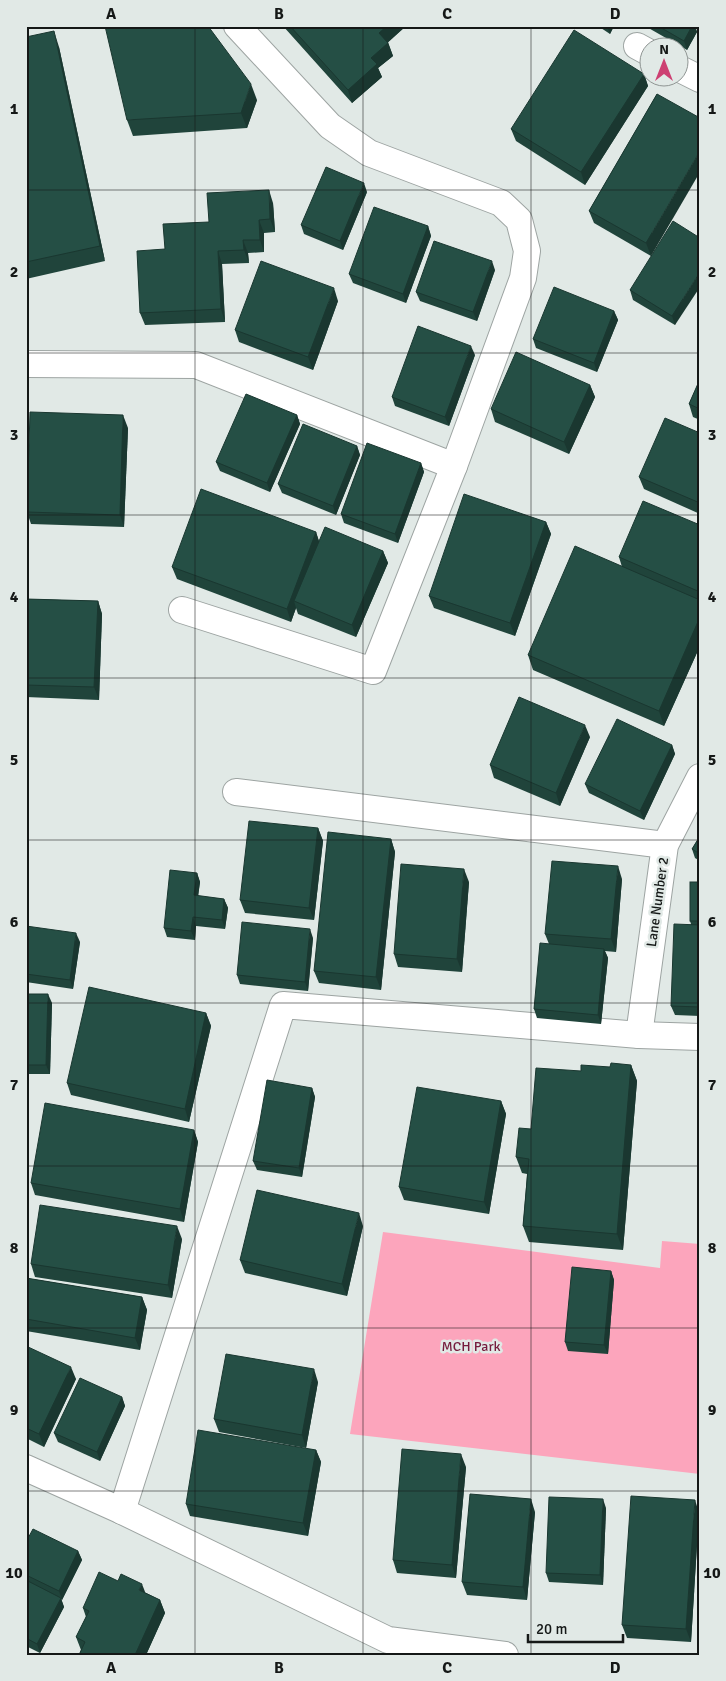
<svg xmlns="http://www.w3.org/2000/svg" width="726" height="1681" font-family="Signika,sans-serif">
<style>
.green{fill:#fca5bc}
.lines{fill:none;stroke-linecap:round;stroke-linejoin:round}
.street-casing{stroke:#9da4a2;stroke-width:28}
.street{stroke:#fff;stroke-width:26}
.wall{fill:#20443b}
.shaded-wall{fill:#1a3730}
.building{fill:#254f45;stroke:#1a3730}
.grid{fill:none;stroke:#151817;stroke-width:1;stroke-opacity:0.55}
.labels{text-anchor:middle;stroke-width:5;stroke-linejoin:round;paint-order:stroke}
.street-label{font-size:14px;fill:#151817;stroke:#e1e9e6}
.park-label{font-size:14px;fill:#761c3d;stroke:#e1e9e6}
.neatline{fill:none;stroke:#151817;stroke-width:2}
.grid-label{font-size:16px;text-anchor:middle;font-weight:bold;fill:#151817}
</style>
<rect width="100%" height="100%" fill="#e1e9e6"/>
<path class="green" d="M383,1232L660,1268L662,1241L700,1244V1474L350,1434Z"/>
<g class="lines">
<g class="street-casing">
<g id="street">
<path d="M637,46L648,52"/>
<path d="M678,68L700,79"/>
<path d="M26,364L196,365L454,466"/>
<path d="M182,610L373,671L454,466L523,278L527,251L519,220L501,203L369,153L330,126L237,26"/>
<path d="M236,792L665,845"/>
<path d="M639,1035L665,845L700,777"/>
<path d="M26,1468L122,1511L388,1640L505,1655"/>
<path d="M122,1511L283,1005L639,1035L700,1037"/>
</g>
</g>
<use href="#street" class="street"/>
</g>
<g class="wall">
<path d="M283,26H406L388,42L393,56L378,68L382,77L352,103Z"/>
<path d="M598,26H614L610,34Z"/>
<path d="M645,26H695L697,32L687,50Z"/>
<path d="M26,37L59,47L105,261L26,279Z"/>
<path d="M644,74L648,86L585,185L516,141L511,129Z"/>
<path d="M657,94L651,256L594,223L589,211Z"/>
<path d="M257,100L247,128L133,136L127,120Z"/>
<path d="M367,192L343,250L304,234L301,225Z"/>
<path d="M273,203L275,232L264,233V252L248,253L249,263L222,264L225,322L145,325L140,313L165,249L209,222Z"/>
<path d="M428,226L431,236L406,303L353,283L349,274Z"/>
<path d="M700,238L675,325L633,300L630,290Z"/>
<path d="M495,270L477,321L420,301L416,292Z"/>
<path d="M338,301L313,370L239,342L235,330Z"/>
<path d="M614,311L618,320L597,372L536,348L533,339Z"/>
<path d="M475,355L449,426L395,406L392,397Z"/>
<path d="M700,379V420L693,417L689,404Z"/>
<path d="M590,385L595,397L569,454L495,422L491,409Z"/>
<path d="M297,415L300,424L270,492L220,471L216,462Z"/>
<path d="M128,428L124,527L31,524L27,512Z"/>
<path d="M700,433V514L644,489L639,477Z"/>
<path d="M357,446L360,455L336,515L282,493L278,484Z"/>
<path d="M421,463L424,472L398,543L344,523L341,514Z"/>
<path d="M546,522L551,534L515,636L434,608L429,596Z"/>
<path d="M700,525V646L664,726L533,670L528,655L622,567L619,557Z"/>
<path d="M316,532L319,541L383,551L388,563L356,637L298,614L296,608L291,622L177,579L172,567Z"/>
<path d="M26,599L98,601L102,614L99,700L26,697Z"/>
<path d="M590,737L560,806L494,778L490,765Z"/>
<path d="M672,745L675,754L644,820L589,793L585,784Z"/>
<path d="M318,828L323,841L314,920L245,913L240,900Z"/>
<path d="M700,836V861L695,858L692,849Z"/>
<path d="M391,839L395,852L381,990L319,983L314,971Z"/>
<path d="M197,873L200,882L198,896L224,899L228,908L225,929L196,926L195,940L167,937L164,928Z"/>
<path d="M622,879L616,952L605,951L608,958L601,1024L537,1018L534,1009L549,944L545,934Z"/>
<path d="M469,882L462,972L398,967L394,954Z"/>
<path d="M700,882V1016L675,1015L671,1006L691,924L690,921Z"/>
<path d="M26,926L80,942L73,989L26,982Z"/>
<path d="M313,938L308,991L240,984L237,975Z"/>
<path d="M26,994L52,1003L50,1074H26Z"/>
<path d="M206,1013L211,1026L189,1122L71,1095L67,1083Z"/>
<path d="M631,1065L637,1081L623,1250L529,1242L523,1226L527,1174L522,1173L516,1157L531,1129L581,1071Z"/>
<path d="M312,1088L315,1097L302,1177L257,1170L253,1161Z"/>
<path d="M501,1101L506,1114L489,1214L404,1200L399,1187Z"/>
<path d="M194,1130L198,1142L184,1222L35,1195L31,1183Z"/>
<path d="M363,1226L347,1296L245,1273L240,1260Z"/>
<path d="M182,1239L172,1298L35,1277L31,1264Z"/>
<path d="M611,1271L614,1280L608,1354L568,1351L565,1342Z"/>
<path d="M26,1278L142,1297L147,1310L140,1350L26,1331Z"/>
<path d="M26,1346L76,1379L44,1447L26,1438Z"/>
<path d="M318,1382L306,1448L219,1432L214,1419Z"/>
<path d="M122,1397L125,1406L100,1461L58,1442L54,1433Z"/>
<path d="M316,1450L321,1462L308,1536L190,1516L186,1504Z"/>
<path d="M466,1467L456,1578L397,1573L393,1560Z"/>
<path d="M606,1508L603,1585L549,1582L546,1573Z"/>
<path d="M535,1512L527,1600L467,1595L462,1582Z"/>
<path d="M699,1513L691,1642L627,1638L622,1625Z"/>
<path d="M26,1542L78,1551L82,1560L62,1600L61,1599L64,1607L40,1653L26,1646Z"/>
<path d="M146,1593L160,1600L165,1613L146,1655H79L81,1650L76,1637L86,1617L83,1608Z"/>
</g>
<g class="shaded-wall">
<path d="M387,26H406L384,46L379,33Z"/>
<path d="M607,26H614L610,34Z"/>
<path d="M692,26H695L697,32L687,50L684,41Z"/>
<path d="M54,31L59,47L105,261L100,246Z"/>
<path d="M388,43L393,56L378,68L382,77L352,103L348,90L371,58Z"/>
<path d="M644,74L648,86L585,185L581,172Z"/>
<path d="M251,84L257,100L247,128L241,113Z"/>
<path d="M700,151V172L651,256L646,243Z"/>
<path d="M364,183L367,192L343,250L340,241Z"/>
<path d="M269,190L273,203L275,232L270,219Z"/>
<path d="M259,220L264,233V252L260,240Z"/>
<path d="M428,226L431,236L406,303L403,294Z"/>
<path d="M243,240L248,253L249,263L244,250Z"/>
<path d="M218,251L222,264L225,322L221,309Z"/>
<path d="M492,261L495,270L477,321L473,312Z"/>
<path d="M700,272V287L675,325L672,316Z"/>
<path d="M334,288L338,301L313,370L308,357Z"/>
<path d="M614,311L618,320L597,372L594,363Z"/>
<path d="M471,346L475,355L449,426L445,417Z"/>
<path d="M590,385L595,397L569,454L564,442Z"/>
<path d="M123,415L128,428L124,527L120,515Z"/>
<path d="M297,415L300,424L270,492L267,483Z"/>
<path d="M357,446L360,455L336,515L333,506Z"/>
<path d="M421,463L424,472L398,543L395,534Z"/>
<path d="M546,522L551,534L515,636L510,623Z"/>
<path d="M316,532L320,545L294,601L296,608L291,622L287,609Z"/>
<path d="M383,551L388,563L356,637L352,625Z"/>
<path d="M98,601L102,614L99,700L94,687Z"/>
<path d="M700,617V646L664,726L659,711Z"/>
<path d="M585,725L590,737L560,806L556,793Z"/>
<path d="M672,745L675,754L644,820L640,811Z"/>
<path d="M318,828L323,841L314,920L309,908Z"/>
<path d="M391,839L395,852L381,990L376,977Z"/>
<path d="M618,866L622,879L616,952L611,939Z"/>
<path d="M464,869L469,882L462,972L457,959Z"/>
<path d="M197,873L200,882L197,904L194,895Z"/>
<path d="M224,899L228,908L225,929L222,920Z"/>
<path d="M193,917L196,926L195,940L191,931Z"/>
<path d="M310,929L313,938L308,991L305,982Z"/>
<path d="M76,933L80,942L73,989L70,980Z"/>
<path d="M604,949L608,958L601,1024L598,1015Z"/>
<path d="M48,994L52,1003L50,1074L46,1065Z"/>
<path d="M206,1013L211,1026L189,1122L185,1109Z"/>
<path d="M631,1065L637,1081L623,1250L617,1234Z"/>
<path d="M312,1088L315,1097L302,1177L299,1168Z"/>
<path d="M501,1101L506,1114L489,1214L484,1202Z"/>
<path d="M194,1130L198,1142L184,1222L180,1209Z"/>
<path d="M359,1213L363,1226L347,1296L342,1284Z"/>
<path d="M177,1226L182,1239L172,1298L168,1285Z"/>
<path d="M611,1271L614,1280L608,1354L604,1345Z"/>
<path d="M142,1297L147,1310L140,1350L135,1338Z"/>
<path d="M71,1367L76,1379L44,1447L39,1434Z"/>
<path d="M314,1369L318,1382L306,1448L302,1435Z"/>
<path d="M122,1397L125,1406L100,1461L97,1452Z"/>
<path d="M316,1450L321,1462L308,1536L303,1523Z"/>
<path d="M461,1454L466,1467L456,1578L452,1565Z"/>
<path d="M531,1499L535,1512L527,1600L523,1587Z"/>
<path d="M603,1499L606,1508L603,1585L600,1575Z"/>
<path d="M695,1500L699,1513L691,1642L686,1629Z"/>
<path d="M78,1551L82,1560L62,1600L59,1591Z"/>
<path d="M142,1584L147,1597L139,1590Z"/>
<path d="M61,1598L64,1607L40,1653L37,1644Z"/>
<path d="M160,1600L165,1613L146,1655H135Z"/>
</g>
<g class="building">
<path d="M105,26H208L251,84L241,113L127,120Z"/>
<path d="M290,26H387L379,33L388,43L371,58L377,64L348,90Z"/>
<path d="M658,26H692L684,41Z"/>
<path d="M574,30L644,74L581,172L511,129Z"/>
<path d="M54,31L100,246L26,262V37Z"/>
<path d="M657,94L700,118V151L646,243L589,211Z"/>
<path d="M326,167L364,183L340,241L301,225Z"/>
<path d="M269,190L270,219L259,220L260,240H243L244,250L218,251L221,309L140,313L137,251L165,249L163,224L209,222L207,193Z"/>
<path d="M374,207L428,226L403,294L349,274Z"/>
<path d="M673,221L700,238V272L672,316L630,290Z"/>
<path d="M434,241L492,261L473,312L416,292Z"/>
<path d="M261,261L334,288L308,357L235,330Z"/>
<path d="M554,287L614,311L594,363L533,339Z"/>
<path d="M418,326L471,346L445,417L392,397Z"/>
<path d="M516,352L590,385L564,442L491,409Z"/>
<path d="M700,379V409L689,404Z"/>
<path d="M246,394L297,415L267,483L216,462Z"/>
<path d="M30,412L123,415L120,515L27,512Z"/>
<path d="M665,418L700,433V503L639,477Z"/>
<path d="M303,424L357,446L333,506L278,484Z"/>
<path d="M367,443L421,463L395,534L341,514Z"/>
<path d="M201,489L316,532L287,609L172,567Z"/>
<path d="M464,494L546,522L510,623L429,596Z"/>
<path d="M643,501L700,525V592L619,557Z"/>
<path d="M325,527L383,551L352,625L294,601Z"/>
<path d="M575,546L700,600V617L659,711L528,655Z"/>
<path d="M26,599L98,601L94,687L26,685Z"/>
<path d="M519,697L585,725L556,793L490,765Z"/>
<path d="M617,719L672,745L640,811L585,784Z"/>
<path d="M249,821L318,828L309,908L240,900Z"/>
<path d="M328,832L391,839L376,977L314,971Z"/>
<path d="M700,836V854L692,849Z"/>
<path d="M552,861L618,866L611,939L545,934Z"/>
<path d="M401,864L464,869L457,959L394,954Z"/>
<path d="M170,870L197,873L194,895L224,899L222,920L193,917L191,931L164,928Z"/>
<rect x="690" y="882" width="10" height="39"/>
<path d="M242,922L310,929L305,982L237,975Z"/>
<path d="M674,924L700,925V1007L671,1006Z"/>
<path d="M26,926L76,933L70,980L26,974Z"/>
<path d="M540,943L604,949L598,1015L534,1009Z"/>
<path d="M89,987L206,1013L185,1109L67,1083Z"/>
<path d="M26,994H48L46,1065H26Z"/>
<path d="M611,1063L631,1065L617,1234L523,1226L529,1159L516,1157L519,1128L531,1129L536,1068L581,1071V1065L610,1067Z"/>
<path d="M267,1080L312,1088L299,1168L253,1161Z"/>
<path d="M417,1087L501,1101L484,1202L399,1187Z"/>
<path d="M45,1103L194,1130L180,1209L31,1183Z"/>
<path d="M257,1190L359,1213L342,1284L240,1260Z"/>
<path d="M40,1205L177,1226L168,1285L31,1264Z"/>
<path d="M572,1267L611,1271L604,1345L565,1342Z"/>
<path d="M26,1278L142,1297L135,1338L26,1319Z"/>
<path d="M26,1346L71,1367L39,1434L26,1428Z"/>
<path d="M226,1354L314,1369L302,1435L214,1419Z"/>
<path d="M80,1378L122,1397L97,1452L54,1433Z"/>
<path d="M198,1430L316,1450L303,1523L186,1504Z"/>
<path d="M402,1449L461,1454L452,1565L393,1560Z"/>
<path d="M470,1494L531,1499L523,1587L462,1582Z"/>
<path d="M631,1496L695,1500L686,1629L622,1625Z"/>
<path d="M549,1497L603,1499L600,1575L546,1573Z"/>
<path d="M33,1529L78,1551L59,1591L26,1575V1542Z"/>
<path d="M99,1572L118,1581L121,1574L142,1584L139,1590L160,1600L135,1655H79L85,1642L76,1637L89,1611L83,1608Z"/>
<path d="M26,1580L61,1598L37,1644L26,1638Z"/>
</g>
<path class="grid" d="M195,26V1655M363,26V1655M531,26V1655M26,190H700M26,353H700M26,515H700M26,678H700M26,840H700M26,1003H700M26,1166H700M26,1328H700M26,1491H700"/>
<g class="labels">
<g class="street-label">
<text transform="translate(657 902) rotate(-82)" y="5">Lane Number 2</text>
</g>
<g class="park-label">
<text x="471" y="1351">MCH Park</text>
</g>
</g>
<rect width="726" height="1681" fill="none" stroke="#e1e9e6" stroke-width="55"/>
<g transform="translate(664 62)"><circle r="24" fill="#e1e9e6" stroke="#8f9593"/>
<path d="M0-4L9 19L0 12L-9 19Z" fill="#cd4072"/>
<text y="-8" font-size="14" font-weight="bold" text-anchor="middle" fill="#151817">N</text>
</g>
<path d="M528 1634v8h95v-8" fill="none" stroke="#151817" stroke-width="2.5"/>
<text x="536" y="1634" font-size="15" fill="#151817" stroke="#e1e9e6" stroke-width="4" paint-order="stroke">20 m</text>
<rect x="28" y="28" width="670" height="1626" class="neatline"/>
<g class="grid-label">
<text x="111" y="19">A</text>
<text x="279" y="19">B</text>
<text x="447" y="19">C</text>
<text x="615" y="19">D</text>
<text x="14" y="114">1</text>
<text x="712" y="114">1</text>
<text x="14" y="277">2</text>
<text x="712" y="277">2</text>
<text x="14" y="440">3</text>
<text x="712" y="440">3</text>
<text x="14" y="602">4</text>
<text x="712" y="602">4</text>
<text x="14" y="765">5</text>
<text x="712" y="765">5</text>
<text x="14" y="927">6</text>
<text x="712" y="927">6</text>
<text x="14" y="1090">7</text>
<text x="712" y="1090">7</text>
<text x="14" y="1253">8</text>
<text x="712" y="1253">8</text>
<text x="14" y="1415">9</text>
<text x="712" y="1415">9</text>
<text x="14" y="1578">10</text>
<text x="712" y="1578">10</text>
<text x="111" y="1673">A</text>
<text x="279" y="1673">B</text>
<text x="447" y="1673">C</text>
<text x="615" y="1673">D</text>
</g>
</svg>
